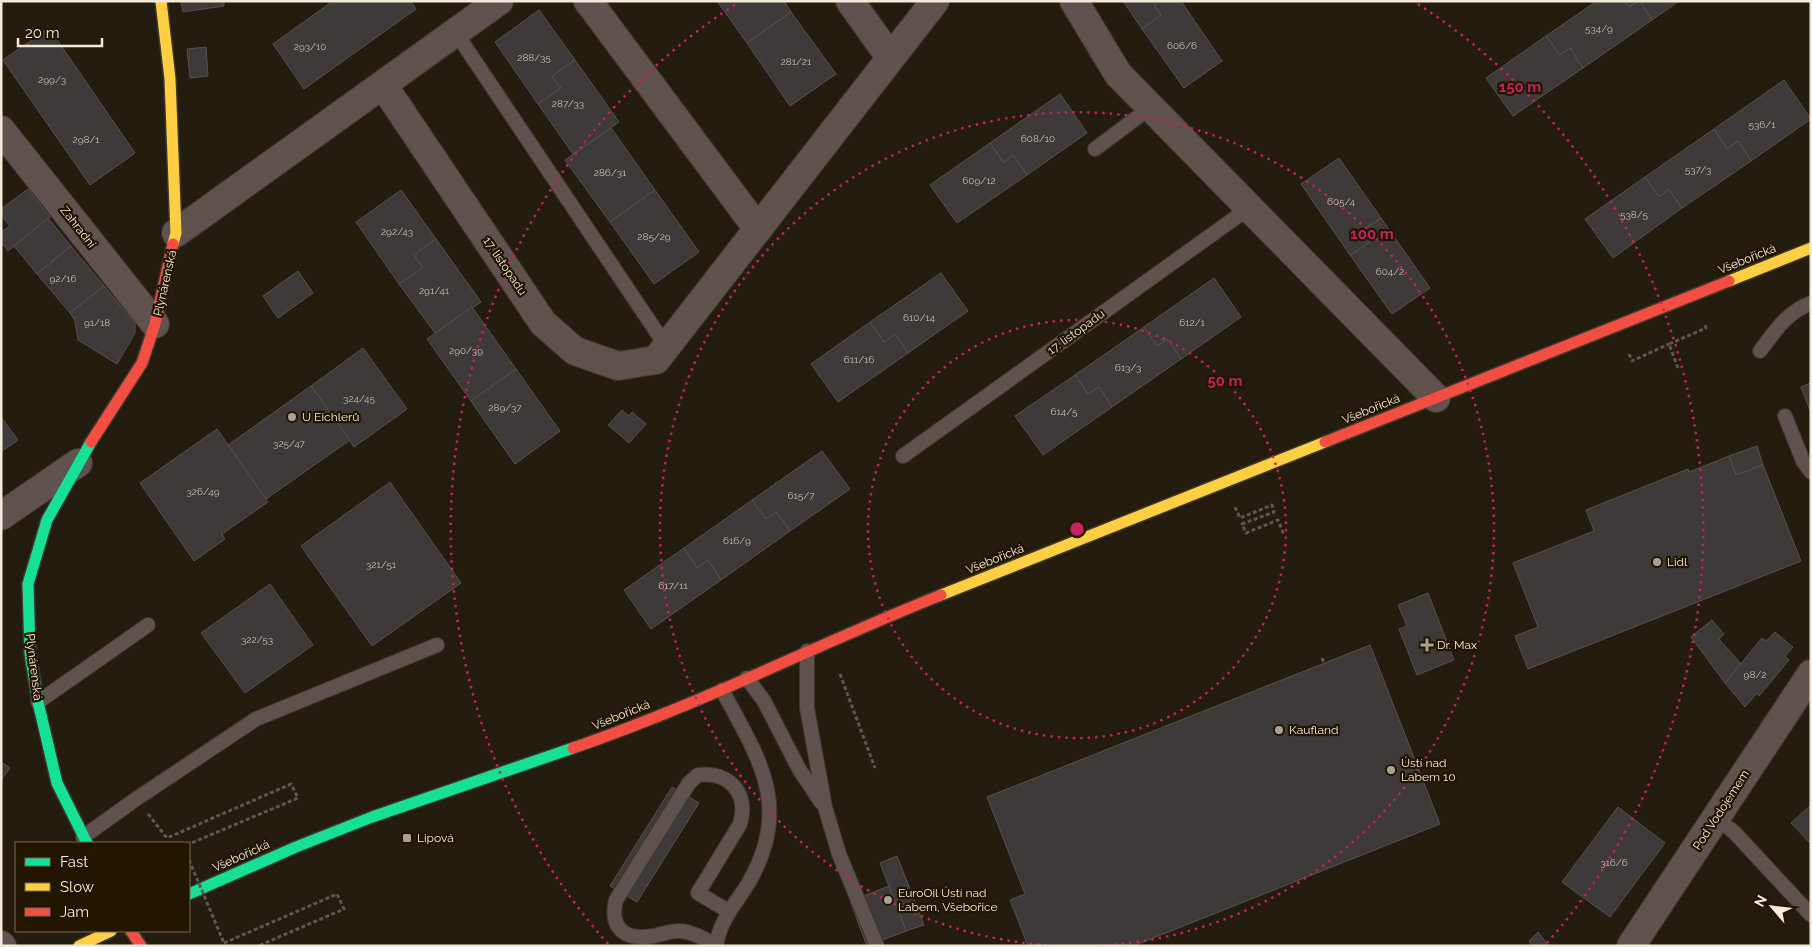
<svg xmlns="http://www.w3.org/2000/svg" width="1812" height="947" font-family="Raleway,sans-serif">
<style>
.building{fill:#3e3a39;stroke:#575252}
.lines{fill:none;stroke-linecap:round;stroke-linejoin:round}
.lane-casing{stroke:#3f382d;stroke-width:16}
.street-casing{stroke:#3f382d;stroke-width:30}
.fast-casing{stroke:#3f382d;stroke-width:14}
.slow-casing{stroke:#3f382d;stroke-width:14}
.jam-casing{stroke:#3f382d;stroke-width:14}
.path{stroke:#605651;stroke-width:3;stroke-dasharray:4 2.5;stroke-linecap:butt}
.lane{stroke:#60524e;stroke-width:14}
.street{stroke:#60524e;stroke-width:28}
.fast{stroke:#16e098;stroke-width:11}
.slow{stroke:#ffcf43;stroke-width:11}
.jam{stroke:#f24e42;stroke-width:11}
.path-bridge{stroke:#605651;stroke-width:3;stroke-dasharray:4 2.5;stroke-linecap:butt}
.ring{fill:none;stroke:#c42261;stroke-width:2.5;stroke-dasharray:2.5 5}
.poi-dot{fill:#aba294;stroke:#221601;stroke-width:2}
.labels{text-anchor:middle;stroke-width:4.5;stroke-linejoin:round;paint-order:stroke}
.number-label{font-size:10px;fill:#c6beb3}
.street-label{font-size:12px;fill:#f3eadc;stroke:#221601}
.poi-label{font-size:12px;fill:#f3eadc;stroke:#221601;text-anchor:start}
.centre{fill:#c42261;stroke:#221601;stroke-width:2.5}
.ring-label{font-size:15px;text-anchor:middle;font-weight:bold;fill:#c42261;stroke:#221601;stroke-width:4.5;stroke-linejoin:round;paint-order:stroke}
</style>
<rect width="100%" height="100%" fill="#241c0f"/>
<g class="building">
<path d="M181,1H224V6L183,12Z"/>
<path d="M333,1H411L416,9L304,89L273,44Z"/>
<path d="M717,1H784L791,12L747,43Z"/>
<path d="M1123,1H1159L1154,5L1161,15L1142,29Z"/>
<path d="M1159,1H1181L1222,61L1184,88L1142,29L1161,15L1154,5Z"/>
<path d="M1597,1H1624L1629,7L1640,1L1652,20L1583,68L1570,48L1560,55L1546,36Z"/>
<path d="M1624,1H1637L1629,7Z"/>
<path d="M1640,1H1679L1652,20Z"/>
<path d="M539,10L575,60L552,76L561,88L538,104L495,42Z"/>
<path d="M791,12L836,74L790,106L747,43Z"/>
<path d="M49,28L135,153L90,185L3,60Z"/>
<path d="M1546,36L1560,55L1570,48L1583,68L1513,116L1486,78Z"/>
<path d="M206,47L208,76L190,78L187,49Z"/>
<path d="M575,60L619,122L573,154L538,104L561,88L552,76Z"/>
<path d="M1784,80L1811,119L1751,161L1738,141L1727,149L1714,129Z"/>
<path d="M1060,94L1087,133L1027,175L1013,155L1004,163L990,143Z"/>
<path d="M611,128L655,190L610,222L565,160Z"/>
<path d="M1714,129L1727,149L1738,141L1751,161L1682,208L1669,189L1659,197L1645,177Z"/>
<path d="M990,143L1004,163L1013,155L1027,175L957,223L930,185Z"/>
<path d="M1339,158L1381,218L1362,231L1370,242L1350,255L1301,184Z"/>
<path d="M1645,177L1659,197L1669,189L1682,208L1613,258L1585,219Z"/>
<path d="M28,189L50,217L8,251L1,242V232L10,226L1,215V209Z"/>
<path d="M401,190L436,239L413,255L423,268L399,284L356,222Z"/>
<path d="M655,190L699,252L654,284L610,222Z"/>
<path d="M48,218L71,246L37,274L14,246Z"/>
<path d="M1381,218L1430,288L1392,314L1350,255L1370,242L1362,231Z"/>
<path d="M436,239L481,302L435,333L399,284L423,268L413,255Z"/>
<path d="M71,246L104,286L70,313L37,274Z"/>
<path d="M298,271L313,293L278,318L263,296Z"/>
<path d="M941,273L968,311L908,353L895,334L884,342L870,322Z"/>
<path d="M1214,278L1241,317L1181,359L1168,339L1157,346L1144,327Z"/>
<path d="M104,286L135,323V333L117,364L78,340L75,321L70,313Z"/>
<path d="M472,307L516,369L471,401L427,339Z"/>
<path d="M870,322L884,342L895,334L908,353L838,402L811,364Z"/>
<path d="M1144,327L1157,346L1168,339L1181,359L1112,407L1099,387L1088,394L1075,375Z"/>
<path d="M363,348L407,409L354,447L311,386Z"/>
<path d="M516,369L560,431L515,464L471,401Z"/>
<path d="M1075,375L1088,394L1099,387L1112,407L1043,455L1015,416Z"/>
<path d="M1811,383V413L1801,387Z"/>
<path d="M311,386L350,440L266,499L228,445Z"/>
<path d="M622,410L629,416L632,412L646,424L629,443L608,425Z"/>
<path d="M1,417L18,440L1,452Z"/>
<path d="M217,429L268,502L222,534L225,539L194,561L140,483Z"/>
<path d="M1757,446L1763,465L1736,475L1729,456Z"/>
<path d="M822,451L850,489L790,531L776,512L766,519L752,500Z"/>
<path d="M1729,456L1736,475L1763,465L1801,561L1528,669L1515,636L1538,627L1513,563L1594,531L1586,510L1688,469L1689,472Z"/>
<path d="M390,482L461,583L372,646L301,546Z"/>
<path d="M752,500L766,519L776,512L790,531L721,580L708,560L697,568L684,548Z"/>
<path d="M684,548L697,568L708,560L721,580L651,629L624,590Z"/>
<path d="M270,584L313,645L245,693L201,633Z"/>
<path d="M1428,593L1454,660L1417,675L1399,629L1407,626L1398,605Z"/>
<path d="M1712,620L1724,634L1719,639L1741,664L1725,683L1691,637Z"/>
<path d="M1775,632L1793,647L1785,656L1789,660L1759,696L1757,693L1745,707L1725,683L1762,638L1766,641Z"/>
<path d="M1370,645L1440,824L1133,946H1028L1010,900L1025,894L987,797Z"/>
<path d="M1,762L10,768L1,780Z"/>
<path d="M672,787L699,803L637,902L610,886Z"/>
<path d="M1811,805V844L1791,823Z"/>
<path d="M1618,807L1665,843L1610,917L1562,882Z"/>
<path d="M897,856L924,925L906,931L880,863Z"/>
<path d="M889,886L906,931L867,946L850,901Z"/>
<path d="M1538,932L1549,946H1532L1529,941Z"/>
</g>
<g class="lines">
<g class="lane-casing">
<g id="lane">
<path d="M456,33L666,346"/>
<path d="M1095,149L1151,107"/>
<path d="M1760,351C1776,330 1786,313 1811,303"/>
<path d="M1785,416L1803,461L1811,472"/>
<path d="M903,456L1249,208"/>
<path d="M807,651V708L825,807L839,854L877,946"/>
<path d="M747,678L764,701L799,769L821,802"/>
<path d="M38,702L148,625"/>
<path d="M1716,818L1734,832L1811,915"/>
<path d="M83,837L136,799L256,719L437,645"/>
<path d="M716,945C705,939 693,932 680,931C671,930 662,935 653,936C625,941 609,928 616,900L689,783L698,775C730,771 749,794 740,824L698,893L728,911"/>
<path d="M716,946C720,919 736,904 749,882C793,806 758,757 722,690"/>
</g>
</g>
<g class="street-casing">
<g id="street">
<path d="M588,1L758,229"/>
<path d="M850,1L890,57"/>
<path d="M1074,1L1118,74L1436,398"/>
<path d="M383,85L543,323L575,351L618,366L656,360L935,1"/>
<path d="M1,130L155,324"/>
<path d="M176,233L499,1"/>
<path d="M1,516L78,463"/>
<path d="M1,945L2,946"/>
<path d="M1631,946L1811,674"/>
</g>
</g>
<g class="fast-casing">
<g id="fast">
<path d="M87,843L57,783L38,702L30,653L28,584L47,520L91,442"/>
<path d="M189,894L296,847L372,817L573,748"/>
</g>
</g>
<g class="slow-casing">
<g id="slow">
<path d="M161,1L170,79L176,233L173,244"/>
<path d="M1729,281L1811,248"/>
<path d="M941,595L1325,442"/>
<path d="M79,946L111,931"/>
</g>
</g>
<g class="jam-casing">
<g id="jam">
<path d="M91,442L142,363L155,324L173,244"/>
<path d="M1325,442L1729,281"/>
<path d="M573,748C699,705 818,644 941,595"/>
<path d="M131,931L141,946"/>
</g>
</g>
<g class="path">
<path d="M1629,354L1632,361L1669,344"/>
<path d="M1678,368L1669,344L1706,328L1704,323"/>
<path d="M1235,507L1240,518L1272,505L1274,512L1242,524L1246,533L1278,520L1284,535"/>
<path d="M1322,658L1324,663"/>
<path d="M840,674L875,768"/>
<path d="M148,814L167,838L291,784L298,798L189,844"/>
<path d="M224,943L337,894L344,909L258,946"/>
</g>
<use href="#lane" class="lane"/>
<use href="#street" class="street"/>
<use href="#fast" class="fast"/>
<use href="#slow" class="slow"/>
<use href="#jam" class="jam"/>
<path class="path-bridge" d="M189,860L224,943"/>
</g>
<g class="ring">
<circle cx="1077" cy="529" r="209"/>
<path d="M1062 946A417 417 0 1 1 1092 946"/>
<path d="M608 944A626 626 0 0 1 736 4M1418 4A626 626 0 0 1 1546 944"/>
</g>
<g class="poi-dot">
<circle cx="292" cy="417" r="5"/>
<circle cx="1657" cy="562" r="5"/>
<path d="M1424.5 637.5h5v5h5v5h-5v5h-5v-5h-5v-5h5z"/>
<circle cx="1279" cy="730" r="5"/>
<circle cx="1391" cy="770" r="5"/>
<rect x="402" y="833" width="10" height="10" rx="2.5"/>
<circle cx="888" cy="900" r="5"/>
</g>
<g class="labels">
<g class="number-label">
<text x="1599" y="32">534/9</text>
<text x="1182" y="49">606/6</text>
<text x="310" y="50">293/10</text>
<text x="534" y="61">288/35</text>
<text x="796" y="65">281/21</text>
<text x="52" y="83">299/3</text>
<text x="568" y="107">287/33</text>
<text x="1762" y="128">536/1</text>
<text x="1038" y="142">608/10</text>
<text x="86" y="143">298/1</text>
<text x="1698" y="173">537/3</text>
<text x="610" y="176">286/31</text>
<text x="979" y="184">609/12</text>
<text x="1341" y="205">605/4</text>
<text x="1634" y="218">538/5</text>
<text x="397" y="235">292/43</text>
<text x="654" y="240">285/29</text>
<text x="1390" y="275">604/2</text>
<text x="63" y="282">92/16</text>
<text x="434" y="294">291/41</text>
<text x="919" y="321">610/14</text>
<text x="97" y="326">91/18</text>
<text x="1192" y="326">612/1</text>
<text x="466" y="354">290/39</text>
<text x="859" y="363">611/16</text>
<text x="1128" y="371">613/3</text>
<text x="359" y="402">324/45</text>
<text x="505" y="411">289/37</text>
<text x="1064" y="415">614/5</text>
<text x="289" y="447">325/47</text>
<text x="203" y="495">326/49</text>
<text x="801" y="499">615/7</text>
<text x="737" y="544">616/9</text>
<text x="381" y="568">321/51</text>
<text x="673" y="589">617/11</text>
<text x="257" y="643">322/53</text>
<text x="1755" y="678">98/2</text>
<text x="1614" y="866">316/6</text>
</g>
<g class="street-label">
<text transform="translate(78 227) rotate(52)" y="4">Zahradní</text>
<text transform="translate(1747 259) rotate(-22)" y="4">Všebořická</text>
<text transform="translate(505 266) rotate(56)" y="4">17. listopadu</text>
<text transform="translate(165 283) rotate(-77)" y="4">Plynárenská</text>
<text transform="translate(1076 332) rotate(-36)" y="4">17. listopadu</text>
<text transform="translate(1371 409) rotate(-22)" y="4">Všebořická</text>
<text transform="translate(995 559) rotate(-22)" y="4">Všebořická</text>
<text transform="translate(34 667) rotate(83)" y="4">Plynárenská</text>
<text transform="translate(621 715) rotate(-22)" y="4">Všebořická</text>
<text transform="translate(1721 810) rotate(-57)" y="4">Pod Vodojemem</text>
<text transform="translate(241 856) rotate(-24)" y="4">Všebořická</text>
</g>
<g class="poi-label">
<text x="302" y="421">U Eichlerů</text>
<text x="1667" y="566">Lidl</text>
<text x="1437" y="649">Dr. Max</text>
<text x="1289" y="734">Kaufland</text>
<text x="1401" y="767">Ústí nad<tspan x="1401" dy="14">Labem 10</tspan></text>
<text x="417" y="842">Lipová</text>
<text x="898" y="897">EuroOil Ústí nad<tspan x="898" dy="14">Labem, Všebořice</tspan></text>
</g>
</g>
<circle cx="1077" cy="529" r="8" class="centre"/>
<g class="ring-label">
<text x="1520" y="92">150 m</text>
<text x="1372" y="239">100 m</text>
<text x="1225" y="386">50 m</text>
</g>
<rect width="1812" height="947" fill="none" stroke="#f3eadc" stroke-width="5"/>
<rect x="15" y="842" width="175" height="90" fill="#221601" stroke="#766b59"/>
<rect x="25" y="858" width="25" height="8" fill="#16e098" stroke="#766b59"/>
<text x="60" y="867" font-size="15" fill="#f3eadc">Fast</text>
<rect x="25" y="883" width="25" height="8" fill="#ffcf43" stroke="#766b59"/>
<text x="60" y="892" font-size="15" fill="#f3eadc">Slow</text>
<rect x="25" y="908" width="25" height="8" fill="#f24e42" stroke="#766b59"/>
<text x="60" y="917" font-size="15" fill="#f3eadc">Jam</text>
<g transform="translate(1772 907) rotate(298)" stroke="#221601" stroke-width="4" paint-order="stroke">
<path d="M0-4L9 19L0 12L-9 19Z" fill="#f3eadc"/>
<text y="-8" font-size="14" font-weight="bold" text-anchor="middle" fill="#f3eadc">N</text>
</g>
<path d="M18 38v8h84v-8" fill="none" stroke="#f3eadc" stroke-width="2.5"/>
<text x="25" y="38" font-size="15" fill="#f3eadc" stroke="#221601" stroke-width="4" paint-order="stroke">20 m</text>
</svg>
